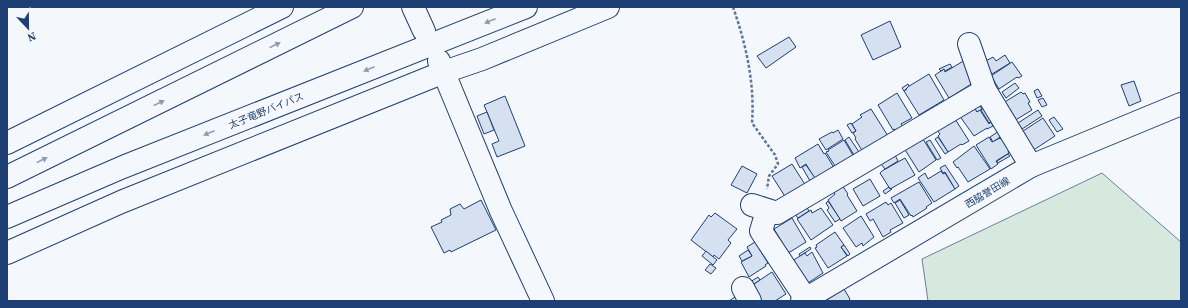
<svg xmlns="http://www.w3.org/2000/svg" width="1188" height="308" font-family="'Source Serif 4','Noto Sans JP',serif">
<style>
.green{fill:#d7e8df;stroke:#687fa3}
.building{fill:#d5e0f0;stroke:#1d3f73}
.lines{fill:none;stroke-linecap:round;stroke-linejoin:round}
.minor-casing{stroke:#1d3f73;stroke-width:24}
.major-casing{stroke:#1d3f73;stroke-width:24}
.highway-casing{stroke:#1d3f73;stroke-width:24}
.path{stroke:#5e769c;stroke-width:2.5;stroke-dasharray:3 2;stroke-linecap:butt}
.minor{stroke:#f4f7fb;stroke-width:22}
.major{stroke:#f4f7fb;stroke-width:22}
.highway{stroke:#f4f7fb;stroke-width:22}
.oneway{fill:#889bb7}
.labels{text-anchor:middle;stroke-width:3;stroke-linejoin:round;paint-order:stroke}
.street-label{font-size:10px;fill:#1d3f73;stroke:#f4f7fb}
</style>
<rect width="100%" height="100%" fill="#f4f7fb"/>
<path class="green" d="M1102,173L1181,242V301H928L922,259Z"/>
<g class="building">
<path d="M890,21L901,47L873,60L861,35Z"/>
<path d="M789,37L796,47L766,68L757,56Z"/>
<path d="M1005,55L1010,63L992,74L984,62L993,57L996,61Z"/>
<path d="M965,60L973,83L949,98L935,75L944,69L945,72Z"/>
<path d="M1012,62L1022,76L1018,78L1017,77L999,89L991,76Z"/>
<path d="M950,64L952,67L945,71L944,69L941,71L939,69Z"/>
<path d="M929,74L944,100L919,115L904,91L907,89L906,88Z"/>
<path d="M1134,81L1141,101L1129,106L1121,85Z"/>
<path d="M1015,83L1019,88L1006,98L1002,92Z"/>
<path d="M908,84L909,86L904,91L902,88Z"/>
<path d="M1038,89L1042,96L1037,98L1034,91Z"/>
<path d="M1021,92L1023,94L1025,93L1030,102L1028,103L1032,110L1014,121L1003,103Z"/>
<path d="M897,93L912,118L901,124L903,127L896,131L895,129L893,130L878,105Z"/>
<path d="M505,96L525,146L497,157L492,144L499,141L484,105Z"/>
<path d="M1043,98L1047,105L1042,107L1038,100Z"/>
<path d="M978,103L982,109L977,112L973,106Z"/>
<path d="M973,106L977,112L980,110L989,124L991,122L993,126L987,129V128L974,136L959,115Z"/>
<path d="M984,108L992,121L989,123L981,110Z"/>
<path d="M871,109L888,136L863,152L855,139L856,138L853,133L856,131L852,124L862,117L860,115Z"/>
<path d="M1038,110L1042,116L1019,131L1015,125Z"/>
<path d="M487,112L494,130L484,134L477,116Z"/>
<path d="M1054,117L1063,129L1057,132L1049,120Z"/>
<path d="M1043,118L1055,136L1032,151L1020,133Z"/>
<path d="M955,119L969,141L962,145L961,144L948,152L938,136L940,134L937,130Z"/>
<path d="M851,123L856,131L852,133L847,125Z"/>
<path d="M838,130L843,139L826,150L819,139L832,132L833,133Z"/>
<path d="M999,131L1003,138L1001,139L1000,137L993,142L990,137Z"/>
<path d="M849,137L859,152L854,155L845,140Z"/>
<path d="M938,137L948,152L945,154L935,139Z"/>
<path d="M989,137L992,142L1000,138V139L1004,137L1011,150L1008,151L1009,153L996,161L998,164L991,169L976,145Z"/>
<path d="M923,139L936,160L919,172L904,148Z"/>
<path d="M844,140L854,157L835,166L826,152L829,151L828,150Z"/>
<path d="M930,140L941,158L937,160L926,142Z"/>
<path d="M818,144L824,154L825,153L833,166L832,167L833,169L815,179L806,164L800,168L795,158Z"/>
<path d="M974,146L990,169L968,182L958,167L957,168L953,162Z"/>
<path d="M1008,154L1010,156L998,163L997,161Z"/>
<path d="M895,155L898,161L885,169L881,164Z"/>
<path d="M905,158L915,175L890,189L880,173L882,171Z"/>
<path d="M792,164L806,186L786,198L772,176Z"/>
<path d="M806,165L815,178L810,181L802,167Z"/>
<path d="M945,165L959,186L955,189L945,172L943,173L940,168Z"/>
<path d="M742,166L757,174L747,193L731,185Z"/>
<path d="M941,171L943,174L945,173L955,189L934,202L918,178L925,173L928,179Z"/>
<path d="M870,179L880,196L863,206L853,189Z"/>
<path d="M919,182L932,203L926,207L927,208L913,217L912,215L911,216L900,199L894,203L891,198Z"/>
<path d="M842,185L848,194L847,195L857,211L841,221L828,200L835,194L833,191Z"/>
<path d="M889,187L890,189H892L885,194L883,191Z"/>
<path d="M481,200L496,230L451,252L450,250L444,253L431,227L442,222L441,220L451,215L450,209L460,204L464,209Z"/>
<path d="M900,200L909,215L904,218L895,203Z"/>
<path d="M828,201L840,219L835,222L827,210L829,208L826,203Z"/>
<path d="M886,202L888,205L891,203L903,223L890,230L891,232L883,237L873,219L870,221L866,214Z"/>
<path d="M806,206L809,211L798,218L795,214Z"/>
<path d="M821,208L833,225L811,240L797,219L811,210L812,213Z"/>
<path d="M715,213L737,229L728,240L731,243L719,259L714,255L713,257L691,240L709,215L711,217Z"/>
<path d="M861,216L874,237L863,246L862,243L856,247L843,228Z"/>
<path d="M792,218L806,242L790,252H788L774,229Z"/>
<path d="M835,232L844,245L841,247L847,256L828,268L815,248L817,247L816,245Z"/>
<path d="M755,242L768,263L765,265L766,266L749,277L741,262L752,256L747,247Z"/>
<path d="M844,245L850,254L848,256L841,247Z"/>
<path d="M810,247L811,249L800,256L799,254Z"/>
<path d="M748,250L752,256L742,261L739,256Z"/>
<path d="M706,251L717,260L713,265L702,256Z"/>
<path d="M812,252L823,273L808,283L792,261L805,253L807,256Z"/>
<path d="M710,264L716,268L711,274L705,270Z"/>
<path d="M772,272L786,294L775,301H761L751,286Z"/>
<path d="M758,277L760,280L749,287L747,284Z"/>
<path d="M844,289L850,299L848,301H825Z"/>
<path d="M738,295L742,301H729Z"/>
</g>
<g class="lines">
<g class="minor-casing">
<g id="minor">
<path d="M413,7L424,31"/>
<path d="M969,44L985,90L1031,166"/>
<path d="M439,61L501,211L543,301"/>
<path d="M7,143L282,7"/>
<path d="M752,205L777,213L985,90"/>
<path d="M767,211L761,231L806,299"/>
<path d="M7,253L121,202L444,72L482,59L608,7"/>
<path d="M743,288L750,301"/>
</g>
</g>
<g class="major-casing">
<path id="major" d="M802,301L1031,166L1181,104"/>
</g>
<g class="highway-casing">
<g id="highway">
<path d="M7,177L352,7"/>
<path d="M7,217L123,167L526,7"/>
</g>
</g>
<path class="path" d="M733,7C746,44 755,84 752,123L775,155L778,164L769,176L767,189"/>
<use href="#minor" class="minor"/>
<use href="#major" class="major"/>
<use href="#highway" class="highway"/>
</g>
<defs><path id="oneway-solid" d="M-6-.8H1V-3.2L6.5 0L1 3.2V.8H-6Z"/></defs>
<g class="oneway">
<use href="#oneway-solid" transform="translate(490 21) rotate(158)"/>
<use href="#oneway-solid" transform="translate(275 45) rotate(-26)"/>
<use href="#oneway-solid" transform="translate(369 69) rotate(158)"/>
<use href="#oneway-solid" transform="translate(159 103) rotate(-26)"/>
<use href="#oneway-solid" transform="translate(209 133) rotate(158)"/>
<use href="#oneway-solid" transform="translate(42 160) rotate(-26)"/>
</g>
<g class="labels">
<g class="street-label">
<text transform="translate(266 110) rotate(-22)" y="4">太子竜野バイパス</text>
<text transform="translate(987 192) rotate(-31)" y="4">西脇誉田線</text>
</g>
</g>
<rect width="1188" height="308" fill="none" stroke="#1d3f73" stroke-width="16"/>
<g transform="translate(28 28) rotate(158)" stroke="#f4f7fb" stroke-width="3" paint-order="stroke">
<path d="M0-3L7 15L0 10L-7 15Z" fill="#1d3f73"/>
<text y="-6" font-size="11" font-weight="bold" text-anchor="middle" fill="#1d3f73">N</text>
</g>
</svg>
